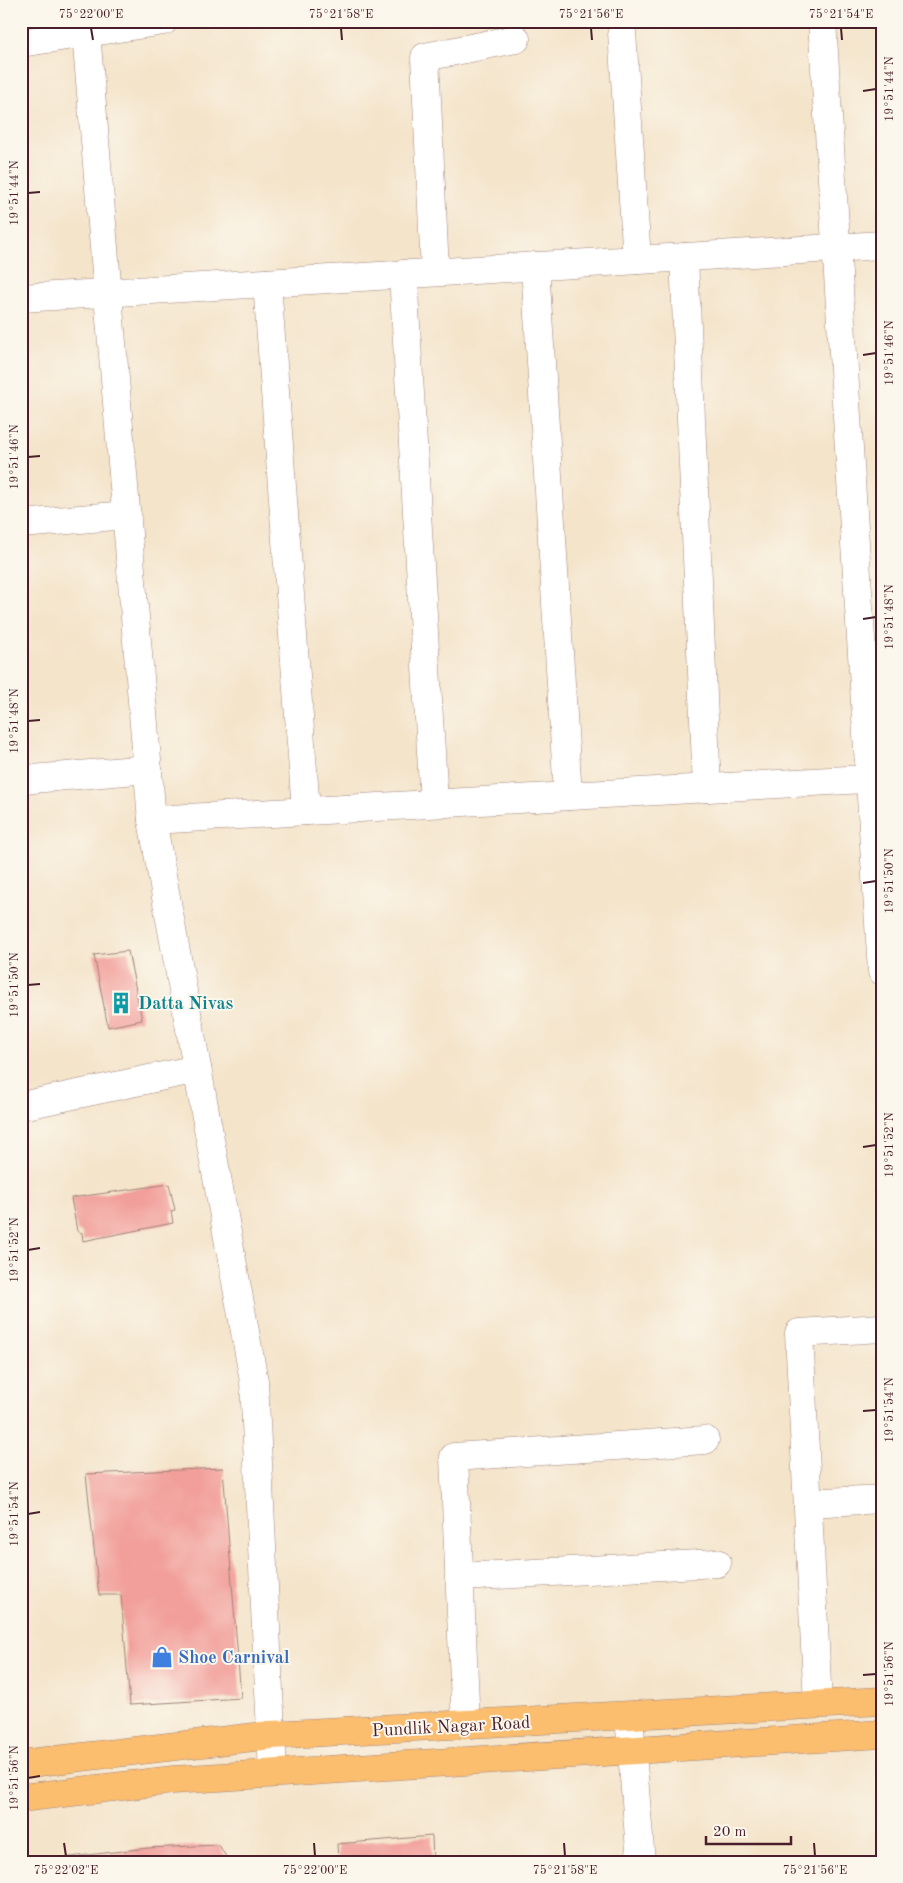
<svg xmlns="http://www.w3.org/2000/svg" width="903" height="1883" font-family="'Old Standard TT',serif">
<style>
.building{fill:#f29e9a}
.lines{fill:none;stroke-linecap:round;stroke-linejoin:round}
.minor-casing{stroke:#9f827a;stroke-width:29}
.major-casing{stroke:#9f827a;stroke-width:29}
.minor{stroke:#fff;stroke-width:28}
.major{stroke:#fbbd6e;stroke-width:28}
.ticks{fill:none;stroke:#4a1f2b;stroke-width:2}
.labels{text-anchor:middle;stroke-width:4;stroke-linejoin:round;paint-order:stroke}
.culture-label{font-size:18px;font-weight:bold;fill:#0d838f;stroke:#fbf7ec;text-anchor:start}
.shop-label{font-size:18px;font-weight:bold;fill:#366cbe;stroke:#fbf7ec;text-anchor:start}
.street-label{font-size:18px;fill:#4a1f2b;stroke:#fbf7ec}
.neatline{fill:none;stroke:#4a1f2b;stroke-width:2}
.ticks-label{font-size:12px;text-anchor:middle;fill:#4a1f2b}
</style>
<rect width="100%" height="100%" fill="#fbf7ec"/>
<filter id="ink" filterUnits="userSpaceOnUse"><feTurbulence type="fractalNoise" baseFrequency=".02" numOctaves="2"/><feDisplacementMap in="SourceGraphic" scale="10" xChannelSelector="R" yChannelSelector="G"/><feConvolveMatrix kernelMatrix="1 2 1 2 8 2 1 2 1" color-interpolation-filters="sRGB"/></filter>
<filter id="wash" filterUnits="userSpaceOnUse"><feTurbulence type="fractalNoise" baseFrequency=".0096" numOctaves="4" result="noise"/><feDisplacementMap in="SourceGraphic" scale="20" xChannelSelector="R" yChannelSelector="G"/><feGaussianBlur stdDeviation="1.12" result="paint"/><feColorMatrix in="noise" values="0 0 0 0 0 0 0 0 0 0 0 0 0 0 0 0 0 1.4 0 .05"/><feComposite in="paint" operator="in"/></filter>
<g filter="url(#wash)">
<rect width="100%" height="100%" fill="#f4e4ca"/>
<g id="blocks">
<g class="building">
<path d="M128,951L142,1020L108,1027L94,955Z"/>
<path d="M169,1184L175,1210L171,1211L173,1223L83,1241L82,1233L77,1231L71,1198Z"/>
<path d="M223,1468L241,1698L130,1705L121,1595H99L86,1474Z"/>
<path d="M432,1836L433,1862H338L337,1844Z"/>
<path d="M219,1845L229,1862H53V1859L148,1848Z"/>
</g>
</g>
</g>
<g filter="url(#ink)">
<use href="#blocks" fill-opacity="0" stroke="#9f827a" stroke-width="1"/>
<g class="lines">
<g class="minor-casing">
<g id="minor">
<path d="M822,21L882,971"/>
<path d="M622,32L637,260"/>
<path d="M86,33L152,820L254,1381L273,1773"/>
<path d="M21,43L164,21"/>
<path d="M684,257L707,788"/>
<path d="M535,266L568,796"/>
<path d="M435,272L425,57L516,39"/>
<path d="M403,274L434,803"/>
<path d="M267,283L306,811"/>
<path d="M21,298L882,245"/>
<path d="M21,524L127,515"/>
<path d="M21,780L148,769"/>
<path d="M152,820L882,778"/>
<path d="M21,1106L197,1069"/>
<path d="M808,1503L882,1499"/>
<path d="M459,1577L717,1563"/>
<path d="M818,1704L799,1333L882,1328"/>
<path d="M629,1716L641,1862"/>
<path d="M466,1725L454,1457L705,1440"/>
</g>
</g>
<g class="major-casing">
<g id="major">
<path d="M21,1764L271,1735L882,1701"/>
<path d="M21,1798L173,1780L882,1734"/>
</g>
</g>
<use href="#minor" class="minor"/>
<use href="#major" class="major"/>
</g>
</g>
<path class="ticks" d="M91,28L93,40M341,28L342,40M591,28L592,40M841,28L842,40M863,91L876,89M28,193L40,192M863,355L876,353M28,457L40,456M863,619L876,617M28,721L40,720M863,883L876,881M28,985L40,984M863,1147L876,1145M28,1250L40,1248M863,1411L876,1410M28,1514L40,1512M863,1675L876,1674M28,1778L40,1776M64,1843L66,1856M314,1843L315,1856M564,1843L565,1856M814,1843L815,1856"/>
<defs>
<g id="building-bare" transform="scale(1.725)"><path d="M-4-6H4V6H1V3H-1V6H-4ZM-2.5-4.3h1.7v1.8h-1.7ZM.8-4.3h1.7v1.8H.8ZM-2.5-1h1.7V.8h-1.7ZM.8-1h1.7V.8H.8Z" fill="#0f9aa8" stroke="#fbf7ec" stroke-width="2.5" paint-order="stroke"/></g>
<g id="shop-bare" transform="scale(1.725)"><path d="M-5-2.5h2.3a2.7 3.5 0 0 1 5.4 0H5L5.5 6h-11ZM-1.5-2.5h3a1.5 2.3 0 0 0-3 0Z" fill="#3f7fe0" stroke="#fbf7ec" stroke-width="2.5" paint-order="stroke"/></g>
</defs>
<g fill-rule="evenodd">
<use href="#building-bare" x="121" y="1003"/>
<use href="#shop-bare" x="162" y="1657"/>
</g>
<g class="labels">
<g class="culture-label">
<text x="138" y="1009">Datta Nivas</text>
</g>
<g class="shop-label">
<text x="178" y="1663">Shoe Carnival</text>
</g>
<g class="street-label">
<text transform="translate(451 1726) rotate(-3)" y="6">Pundlik Nagar Road</text>
</g>
</g>
<rect width="903" height="1883" fill="none" stroke="#fbf7ec" stroke-width="55"/>
<path d="M706 1836v8h85v-8" fill="none" stroke="#4a1f2b" stroke-width="2.5"/>
<text x="713" y="1836" font-size="15" fill="#4a1f2b" stroke="#fbf7ec" stroke-width="4" paint-order="stroke">20 m</text>
<rect x="28" y="28" width="848" height="1828" class="neatline"/>
<g class="ticks-label">
<text x="91" y="18">75°22'00"E</text>
<text x="341" y="18">75°21'58"E</text>
<text x="591" y="18">75°21'56"E</text>
<text x="841" y="18">75°21'54"E</text>
<text transform="translate(889 89) rotate(-90)" y="4">19°51'44"N</text>
<text transform="translate(14 193) rotate(-90)" y="4">19°51'44"N</text>
<text transform="translate(889 353) rotate(-90)" y="4">19°51'46"N</text>
<text transform="translate(14 457) rotate(-90)" y="4">19°51'46"N</text>
<text transform="translate(889 617) rotate(-90)" y="4">19°51'48"N</text>
<text transform="translate(14 721) rotate(-90)" y="4">19°51'48"N</text>
<text transform="translate(889 881) rotate(-90)" y="4">19°51'50"N</text>
<text transform="translate(14 985) rotate(-90)" y="4">19°51'50"N</text>
<text transform="translate(889 1145) rotate(-90)" y="4">19°51'52"N</text>
<text transform="translate(14 1250) rotate(-90)" y="4">19°51'52"N</text>
<text transform="translate(889 1410) rotate(-90)" y="4">19°51'54"N</text>
<text transform="translate(14 1514) rotate(-90)" y="4">19°51'54"N</text>
<text transform="translate(889 1674) rotate(-90)" y="4">19°51'56"N</text>
<text transform="translate(14 1778) rotate(-90)" y="4">19°51'56"N</text>
<text x="66" y="1874">75°22'02"E</text>
<text x="315" y="1874">75°22'00"E</text>
<text x="565" y="1874">75°21'58"E</text>
<text x="815" y="1874">75°21'56"E</text>
</g>
</svg>
